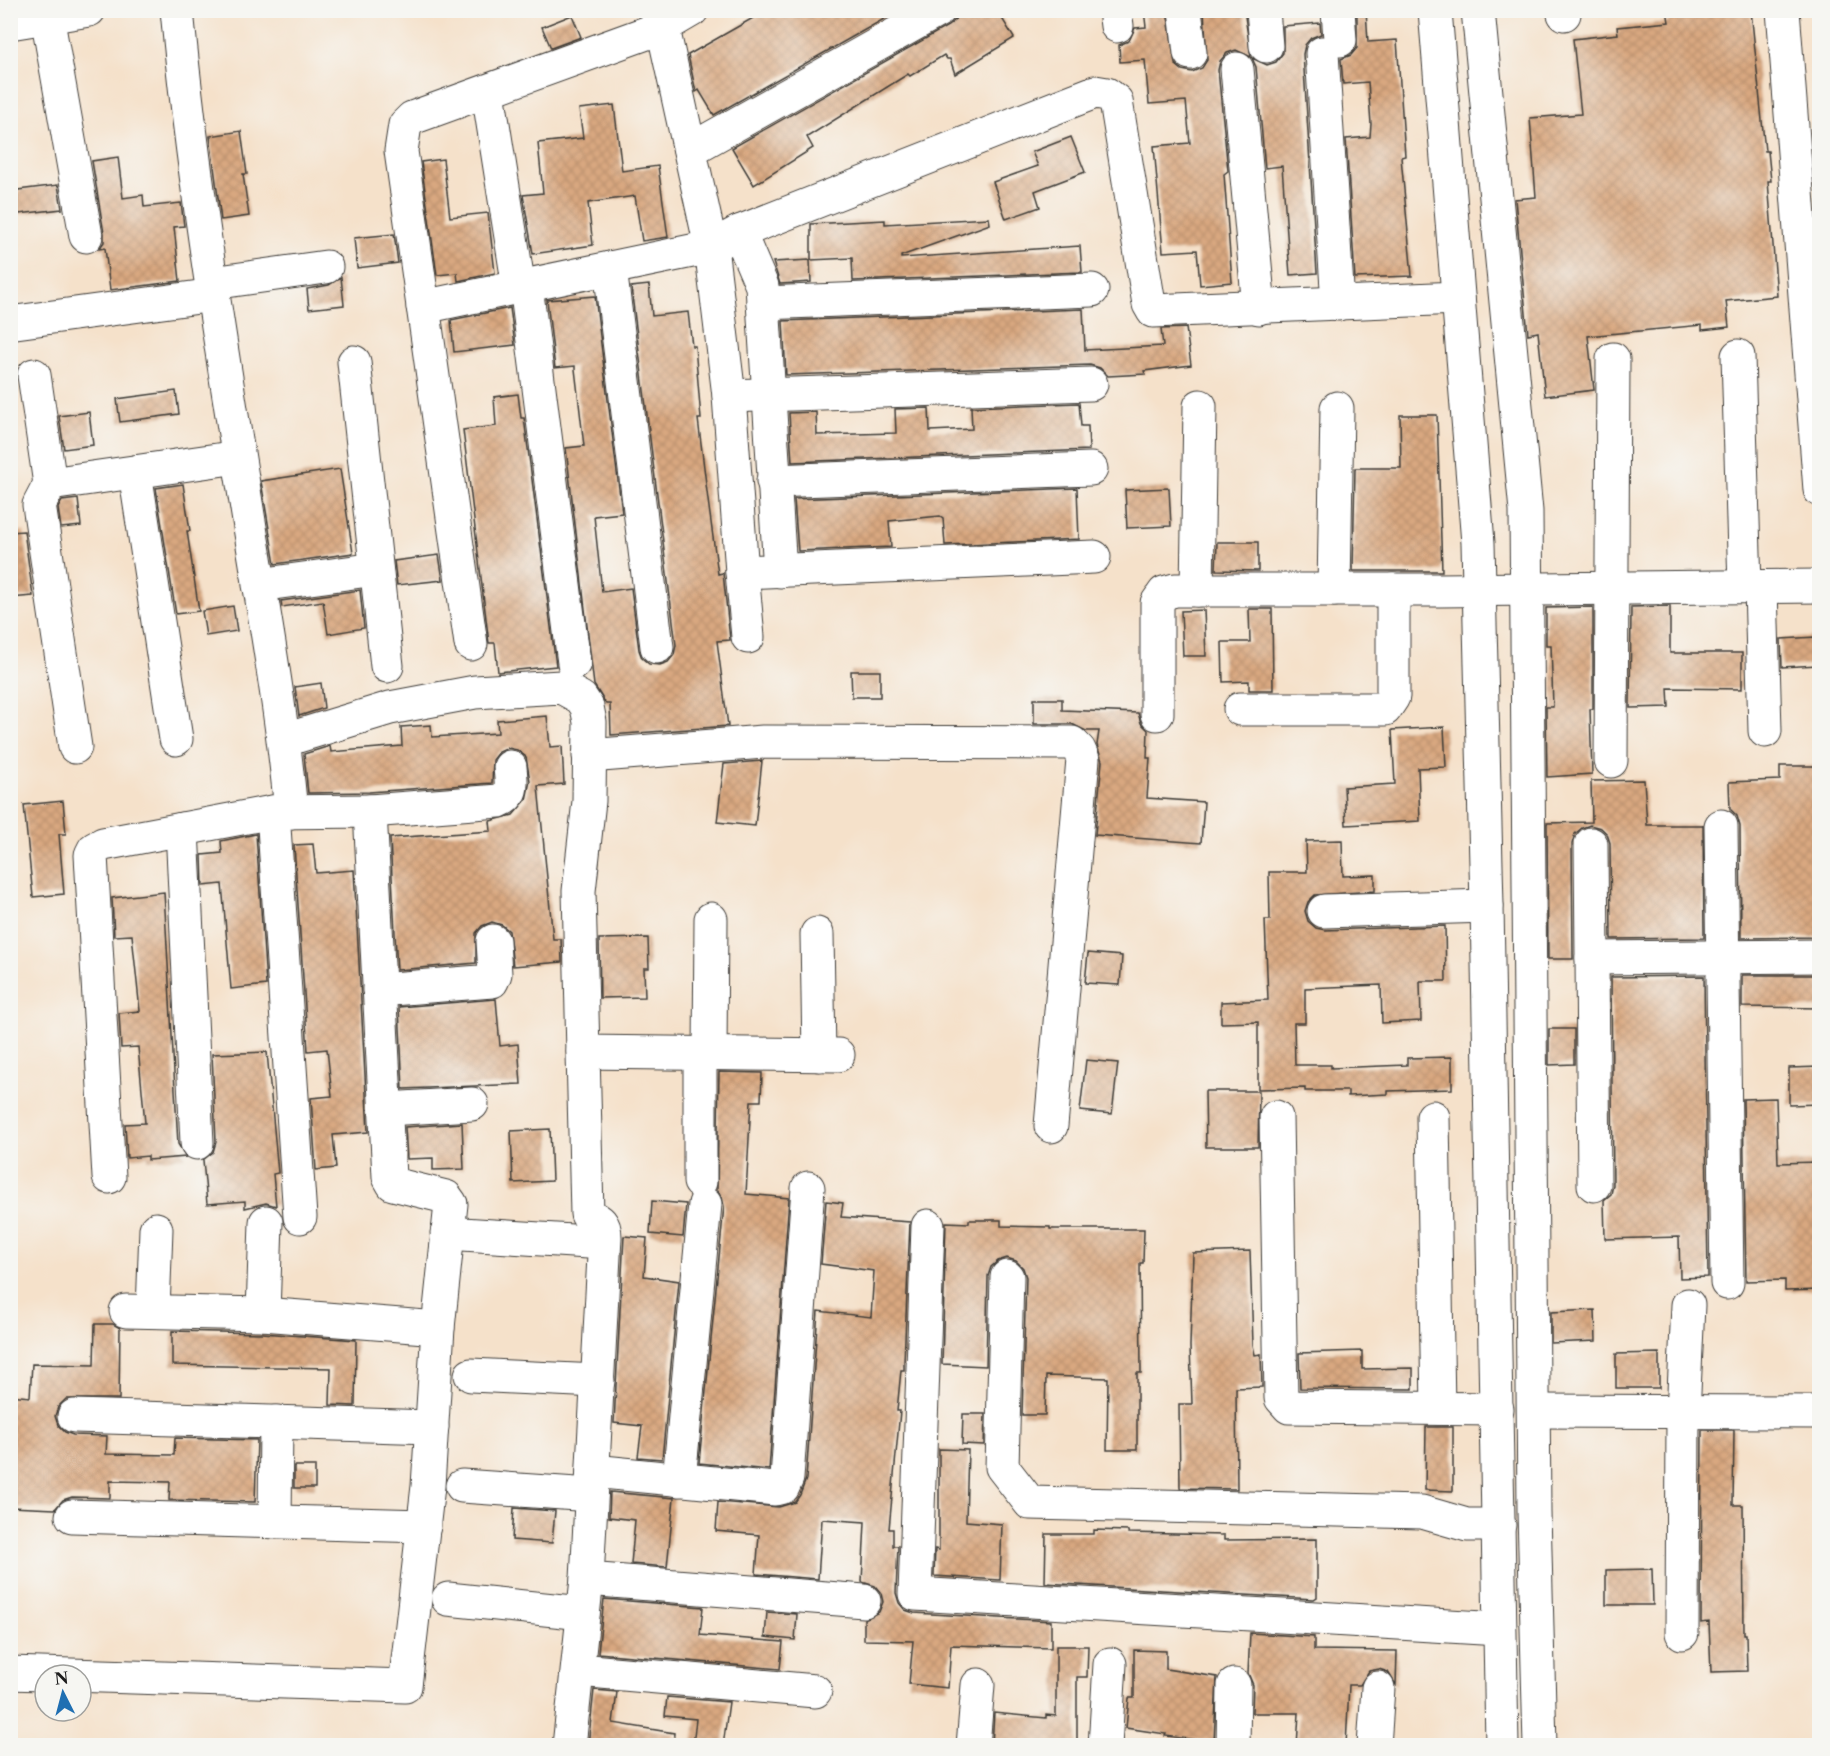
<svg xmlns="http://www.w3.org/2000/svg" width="1830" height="1756" font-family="'Libre Caslon Text',serif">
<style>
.building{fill:url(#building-cross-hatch)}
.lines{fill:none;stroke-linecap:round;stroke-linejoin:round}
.street-casing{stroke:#3d3a36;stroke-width:35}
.secondary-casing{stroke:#3d3a36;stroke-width:35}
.street{stroke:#fff;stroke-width:33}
.secondary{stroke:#fff;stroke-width:33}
</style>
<defs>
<pattern id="building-cross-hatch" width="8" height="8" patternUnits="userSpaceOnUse" patternTransform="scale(1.5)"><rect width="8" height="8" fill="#d9a880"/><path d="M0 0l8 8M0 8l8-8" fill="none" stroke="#ba906e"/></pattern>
</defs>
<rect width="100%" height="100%" fill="#f6f6f2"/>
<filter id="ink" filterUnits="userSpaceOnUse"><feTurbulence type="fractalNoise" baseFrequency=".0167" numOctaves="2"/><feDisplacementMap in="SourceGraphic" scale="12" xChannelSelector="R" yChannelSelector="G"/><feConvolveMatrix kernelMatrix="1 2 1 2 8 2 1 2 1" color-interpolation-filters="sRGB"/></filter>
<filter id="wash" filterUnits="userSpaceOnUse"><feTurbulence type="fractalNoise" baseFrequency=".008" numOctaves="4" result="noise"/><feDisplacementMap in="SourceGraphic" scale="24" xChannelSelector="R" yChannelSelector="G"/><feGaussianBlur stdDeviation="1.35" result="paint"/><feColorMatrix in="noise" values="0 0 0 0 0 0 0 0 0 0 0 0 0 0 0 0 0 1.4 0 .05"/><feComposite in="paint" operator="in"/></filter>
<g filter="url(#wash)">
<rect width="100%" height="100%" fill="#f5e1ca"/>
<g id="blocks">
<g class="building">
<path d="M767,10H900L714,115L699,90L696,92L688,55Z"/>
<path d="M958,10H997L1014,38L955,74L950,59H947L944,55L910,76L908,74L807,137L813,148L754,185L732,148L948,26L955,20Z"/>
<path d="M1144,10H1167L1175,64L1182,70L1192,72L1202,68L1207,60L1204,10H1244L1251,57L1236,50L1227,53L1220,61L1218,70L1228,171L1224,174L1232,282L1200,285L1197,250L1163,252L1154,146L1190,143L1186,101L1149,104L1145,60L1120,62L1119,45L1129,41L1135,28L1146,27Z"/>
<path d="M1357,10H1366L1368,42L1397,40L1405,156L1401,157L1412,276L1355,278L1346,139L1370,137L1371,124L1368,82L1343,84L1341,59L1351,55L1357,48Z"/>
<path d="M1667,10H1751L1765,151H1768L1771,181H1768L1777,296L1726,301L1729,327L1702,330V325L1588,336L1594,390L1545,396L1538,332L1528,334L1515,199L1536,197L1530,118L1581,114L1573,39L1618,34L1617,27L1669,22Z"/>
<path d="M572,15L581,37L551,48L542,27Z"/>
<path d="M1320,23L1321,34L1311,38L1305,45L1303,54L1317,273L1290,275L1282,166L1265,168L1256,67L1252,58L1267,65L1276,62L1283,53V26Z"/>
<path d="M614,105L622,171L658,166L668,237L642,241L635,196L588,203L593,245L533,254L523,195L543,193L538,143L583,138L579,109Z"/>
<path d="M241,131L247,174H243L249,216L221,220L210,136Z"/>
<path d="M1071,137L1085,172L1035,191L1040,207L1006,219L993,182L1038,166L1032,152Z"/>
<path d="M118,157L123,198L143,195L144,207L181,203L184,226L174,227L180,281L110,290L105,248L99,249L104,242V233L92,161Z"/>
<path d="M443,159L450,217L488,213L495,273L458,281L457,273L437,275L421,162Z"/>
<path d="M58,185L62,209L10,215V191Z"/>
<path d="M989,218L990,224L901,256V258L1080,246L1082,272L853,281L852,258L811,260V224L885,220V224Z"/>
<path d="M394,234L398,263L357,268L354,238Z"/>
<path d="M810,260L811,282L780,284L773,262Z"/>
<path d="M341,277L344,305L309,309L307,289L329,285Z"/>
<path d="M649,285L652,316L688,312L692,346H695L701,419H698L708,500L718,574L723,573L730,640L717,641L728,726L611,735L610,704H606L594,685L566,448L584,446L575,369V366L555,368L547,300L595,296L622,513L594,516L602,592L631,588L639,650L642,658L649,664L660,665L668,662L674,655L676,645L631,287Z"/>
<path d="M510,308L515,345L454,352L451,320Z"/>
<path d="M1083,309L1085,350L1163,346L1161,329L1186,328L1191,365L1144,371L1145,374L1108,376L1100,368L1090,365L786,375L783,321Z"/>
<path d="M176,391L179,414L120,422L117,399Z"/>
<path d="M518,394L521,418H524L556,666L498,672L495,643H489L463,430L496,426L494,397Z"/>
<path d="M1079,403L1081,426H1088L1089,450L792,462L789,413L816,412L817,435L896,433L895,409L929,408L930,431L972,429L971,407Z"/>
<path d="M89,412L93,445L64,449L59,416Z"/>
<path d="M1400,415H1437L1442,571H1353L1355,468H1401Z"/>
<path d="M340,469L353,553L275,564L261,481Z"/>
<path d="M183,484L190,531H187L199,611L176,614L156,488Z"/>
<path d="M1077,488L1079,539L945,545L943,518L940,516L889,521L891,547L798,551L794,499Z"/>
<path d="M1169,488L1171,526L1127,528L1125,490Z"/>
<path d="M78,499L81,526L61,528L58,508L62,501Z"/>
<path d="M24,531L33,596L10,598V532Z"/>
<path d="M1217,542H1258V571L1216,570Z"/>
<path d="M439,555L443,580L397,585L394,561Z"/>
<path d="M360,590L364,628L328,634L323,601L282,607L281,601Z"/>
<path d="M233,606L237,631L206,636L202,611Z"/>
<path d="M1670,606V653H1742V689L1668,688L1669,707L1630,708L1631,607Z"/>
<path d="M1593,607V709H1590L1592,774L1547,777L1546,707H1553L1551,645H1546V608Z"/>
<path d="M1249,609H1272L1273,690H1249V681L1223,682L1222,642H1250Z"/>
<path d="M1204,610L1206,656H1183L1181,611Z"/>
<path d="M1816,637L1818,665L1782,667L1781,639Z"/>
<path d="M851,671H880V697H852Z"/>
<path d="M321,683L324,708L299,716L295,687Z"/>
<path d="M1034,699H1062V710L1138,713L1141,723L1148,730L1147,758H1150L1147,798L1204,802L1201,843L1095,835L1102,761L1097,745L1099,731H1086L1072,724H1034Z"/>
<path d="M547,716L550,747L562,746L564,784L538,786L553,939H561L562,962L513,966L509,931L502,925L492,922L482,926L476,933V963L397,970L390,838L491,831L490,821L513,815L526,800L530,781L526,757L517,750L508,748L499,752L493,760L492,783L369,792L308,793L304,754L330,746L331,752L402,746L401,727L431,725L432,737L498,733L497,720Z"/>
<path d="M1444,727L1446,767L1418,768L1420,821L1346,825L1344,787L1395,784L1392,730Z"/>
<path d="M762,761L755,826L717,822L724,764Z"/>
<path d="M1780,766H1820V937L1741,938L1740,826L1737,816L1730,809L1729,782L1780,780Z"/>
<path d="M1644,780L1647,825H1703L1704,938L1611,939L1610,843L1607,834L1601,828L1590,825L1582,828L1575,834L1572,844L1573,959H1548L1547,823L1592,822L1591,781Z"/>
<path d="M63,801L66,834H59L64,894L33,897L24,805Z"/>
<path d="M256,834L266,985L231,989L222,884L203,886L202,855L222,853L221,841Z"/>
<path d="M1342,840L1343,876L1375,875V891L1315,895L1308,902L1305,911L1308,921L1316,928L1325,930L1445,926L1446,981H1420L1421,1021L1382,1023L1381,985L1305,988V1023H1294L1295,1065H1331V1068L1407,1065V1058L1452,1057V1089L1388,1091V1094L1348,1096V1091H1305V1088L1258,1089V1022L1221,1023V1002L1268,1000L1265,920H1270L1269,872H1307L1306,841Z"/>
<path d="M313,844L316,873L354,870L368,1132L333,1135L336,1168L316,1170L311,1098L332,1096L327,1049L308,1051L294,845Z"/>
<path d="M164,892L178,1144L186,1157L148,1160V1156L127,1158L125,1124L145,1123L138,1047L121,1048L119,1013L140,1011L132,935L114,936L112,898Z"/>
<path d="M648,938L649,968H644L645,997L600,998L599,939Z"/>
<path d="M1088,953L1122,956L1120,985L1085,983Z"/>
<path d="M1742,975H1820V1008L1742,1007Z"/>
<path d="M1704,976L1708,1277L1680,1278L1679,1237L1605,1239L1604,1200L1611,1194L1613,1185L1611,977Z"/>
<path d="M496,999L500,1046L518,1044L521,1084L403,1089L399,1007Z"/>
<path d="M1549,1029H1574V1064L1549,1065Z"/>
<path d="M267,1052L278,1173L273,1174L276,1206L266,1203L245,1208V1201L207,1204L203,1160L213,1152L216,1142L212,1054Z"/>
<path d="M1086,1060L1118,1063L1112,1114L1080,1111Z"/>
<path d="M1820,1067V1104L1789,1105V1068Z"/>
<path d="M719,1072L762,1073L761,1101H751L746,1194L789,1198L769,1470L699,1463L724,1206L722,1197L717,1190Z"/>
<path d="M1205,1091H1259L1258,1147H1206Z"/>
<path d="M1776,1098L1778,1163L1820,1162V1290L1785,1291V1280L1746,1281L1743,1099Z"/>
<path d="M462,1123L464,1169L433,1170V1158L407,1159L405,1127Z"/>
<path d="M550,1129L552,1181L513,1183L511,1131Z"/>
<path d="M652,1201L686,1204L683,1237L650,1234Z"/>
<path d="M826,1201L843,1203L841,1217L910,1222L904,1362V1370H901L897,1411H900L889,1529H893V1546H898L896,1593L899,1603L905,1610L914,1613L1051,1621V1648L951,1645L948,1688L909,1684L913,1641L864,1640V1619L879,1612L883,1602L881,1593L875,1586L862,1582L865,1522L822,1519L818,1579L756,1574L759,1535L716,1531L718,1502L779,1507L795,1502L800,1495L806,1479L818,1311L871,1317L874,1271L821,1264Z"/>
<path d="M969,1220H1001V1226L1050,1227V1229H1144L1143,1263H1140L1141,1373H1137V1450H1107L1108,1378L1046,1376L1045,1415H1022L1026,1277L1023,1268L1016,1261L1007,1258L998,1261L991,1267L988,1276L986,1366L942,1364L946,1222L969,1223Z"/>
<path d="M624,1236L647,1238L644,1276L679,1281L662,1459L638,1457L642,1426L614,1423Z"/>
<path d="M1250,1251L1253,1345L1255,1355L1261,1354L1262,1387L1236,1388L1237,1489L1180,1488L1179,1404H1192L1190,1346L1193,1253Z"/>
<path d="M1595,1310L1596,1341L1551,1343V1312Z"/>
<path d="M95,1324H113L120,1328L119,1399H66L58,1407L55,1416L58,1425L65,1432L73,1435L107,1436L106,1454L174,1455L175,1438L257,1440L255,1502L169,1500L170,1482L110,1481V1498L72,1497L63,1500L55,1509L10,1507V1395L30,1397L32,1364L94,1365Z"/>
<path d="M172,1331L262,1333L356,1340L355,1406L330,1405L331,1368L172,1365Z"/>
<path d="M1362,1351V1369L1413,1368V1389L1300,1388L1299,1353Z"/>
<path d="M1659,1353V1388H1616V1354Z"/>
<path d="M963,1414H985L984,1445L962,1444Z"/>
<path d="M1426,1427H1453V1491L1425,1490Z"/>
<path d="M1702,1430H1734L1733,1505H1743L1744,1634H1746L1747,1671L1711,1672L1709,1622L1701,1623Z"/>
<path d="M939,1449L968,1450L966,1521L1002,1524L1000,1580L934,1576L935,1549L939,1550Z"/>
<rect x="294" y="1466" width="21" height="22"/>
<path d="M610,1492L674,1498L667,1567L631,1564L635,1520L609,1517Z"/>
<path d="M514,1508L555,1511L552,1543L512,1540Z"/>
<path d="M1094,1530L1128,1531V1533L1224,1535V1540L1317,1539V1597L1314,1599L1045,1583L1046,1534H1094Z"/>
<path d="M1652,1569L1653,1605H1606V1570Z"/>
<path d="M604,1599L703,1607L700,1635L783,1642L780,1669L598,1653Z"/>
<path d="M767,1612L797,1614L795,1640L765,1637Z"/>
<path d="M1250,1633L1314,1637V1650L1397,1651L1396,1685L1388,1672L1379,1669L1369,1671L1360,1685H1349L1346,1746H1297L1299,1713H1252L1253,1685L1248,1673Z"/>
<path d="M1056,1646H1088L1087,1677H1077V1746H992L994,1713L1046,1718V1715L1056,1716Z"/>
<path d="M1134,1650L1166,1651V1669L1217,1677L1214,1742L1165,1736L1166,1734L1126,1728L1129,1698H1134Z"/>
<path d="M594,1690L617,1692L613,1723L674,1733L673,1746H588Z"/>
<path d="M667,1697L729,1702L723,1746H693L696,1719L665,1716Z"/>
</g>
</g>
</g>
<g filter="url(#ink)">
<use href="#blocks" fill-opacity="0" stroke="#3d3a36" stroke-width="1.5"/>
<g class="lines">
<g class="street-casing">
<g id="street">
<path d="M46,10L86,236"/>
<path d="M177,10C193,179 221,347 248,515C264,614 282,712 291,812"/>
<path d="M659,10L711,247L729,396L742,572L1094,557"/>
<path d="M1115,10L1117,26"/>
<path d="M1185,10L1190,53"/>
<path d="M1263,10L1266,46"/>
<path d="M1338,10L1340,40"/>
<path d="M1563,10L1564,14"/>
<path d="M1783,10L1820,490"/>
<path d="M1322,53L1338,304"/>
<path d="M1237,69L1259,308"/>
<path d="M488,92L519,288"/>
<path d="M690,150L939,10"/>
<path d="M739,232L762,286L780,571"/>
<path d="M610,268L657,647"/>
<path d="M212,283L326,267"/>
<path d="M526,286L574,663"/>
<path d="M763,303L1092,290"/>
<path d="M423,307L711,247L739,232L1095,92L1107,94L1116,101L1149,304L1153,311L1458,298"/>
<path d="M16,322L214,295"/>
<path d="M1738,356L1745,586"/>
<path d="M354,362L387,666"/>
<path d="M34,375L50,484L238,457"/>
<path d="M729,396L1091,384"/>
<path d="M135,472L176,739"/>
<path d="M773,481L1091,469"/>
<path d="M50,484L39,505L75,747"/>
<path d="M742,572L748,637"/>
<path d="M259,585L376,569"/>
<path d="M1761,587L1765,731"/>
<path d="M1197,590L1200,406"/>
<path d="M1334,590L1337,408"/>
<path d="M471,644L401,151L405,125L412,118L663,27L692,10"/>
<path d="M1240,709H1385L1393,697V590"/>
<path d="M1157,714V603L1164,593L1175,590H1440L1820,586"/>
<path d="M285,740L390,708L475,692L561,687L581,698L587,707L590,722L589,801L579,891L587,1214C599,1220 605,1222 605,1237L587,1579L569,1746"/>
<path d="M589,756L763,742L1072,743L1079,750L1083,759L1051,1126"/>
<path d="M1611,761L1613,359"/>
<path d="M370,811L499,801C515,795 511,781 510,767"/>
<path d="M273,812L300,1217"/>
<path d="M1721,826L1727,1283"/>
<path d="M182,829L197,1143"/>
<path d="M1591,844L1594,1185"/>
<path d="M1324,911L1487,906"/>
<path d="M817,934L819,1055"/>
<path d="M1592,958L1820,956"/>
<path d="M379,990L492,981L495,974L493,941"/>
<path d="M583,1052L838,1055"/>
<path d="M700,1054V1182"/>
<path d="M710,1054L711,919"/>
<path d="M386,1109L472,1104"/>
<path d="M1276,1117L1281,1398L1289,1407L1497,1409"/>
<path d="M1433,1117L1438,1408"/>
<path d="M928,1226L915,1594L1499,1629"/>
<path d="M447,1233L604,1243"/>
<path d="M1007,1277L1002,1467L1030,1503L1422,1512L1467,1525H1499"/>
<path d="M126,1311L263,1314L438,1328"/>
<path d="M153,1311L156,1229"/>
<path d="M263,1314L266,1222"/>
<path d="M471,1375L598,1381"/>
<path d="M1535,1411L1820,1412"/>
<path d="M74,1416L432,1427"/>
<path d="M593,1471L775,1489L783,1487L787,1478L808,1188"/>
<path d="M679,1480L705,1204"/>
<path d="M462,1486L591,1495"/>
<path d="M72,1516L424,1526"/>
<path d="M275,1522L276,1422"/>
<path d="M587,1579L864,1601"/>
<path d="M448,1599L583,1613"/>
<path d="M1682,1633L1683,1414L1688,1305"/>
<path d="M579,1670L815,1691"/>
<path d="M10,1673L405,1686L428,1486L438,1328L451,1204L446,1197L393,1184L389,1177L370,811L273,812L103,844L94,849L91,855L109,1177"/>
<path d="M973,1746L978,1685"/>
<path d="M1105,1746L1110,1664"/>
<path d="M1233,1746L1234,1685"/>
<path d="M1374,1746L1378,1688"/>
</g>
</g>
<g class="secondary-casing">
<g id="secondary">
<path d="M1435,10L1478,543L1487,906L1502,1746"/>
<path d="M1478,10L1526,511L1534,1512L1540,1746"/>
<path d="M10,23L89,10"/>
</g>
</g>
<use href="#street" class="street"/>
<use href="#secondary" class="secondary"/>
</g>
</g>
<rect width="1830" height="1756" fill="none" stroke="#f6f6f2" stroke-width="36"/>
<g transform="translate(63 1693) rotate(354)"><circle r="28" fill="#f6f6f2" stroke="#9f9f9c" stroke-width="1.5"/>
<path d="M0-4.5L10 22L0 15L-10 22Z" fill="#1f6fb2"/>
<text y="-9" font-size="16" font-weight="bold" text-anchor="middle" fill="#1c1c1c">N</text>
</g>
</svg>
